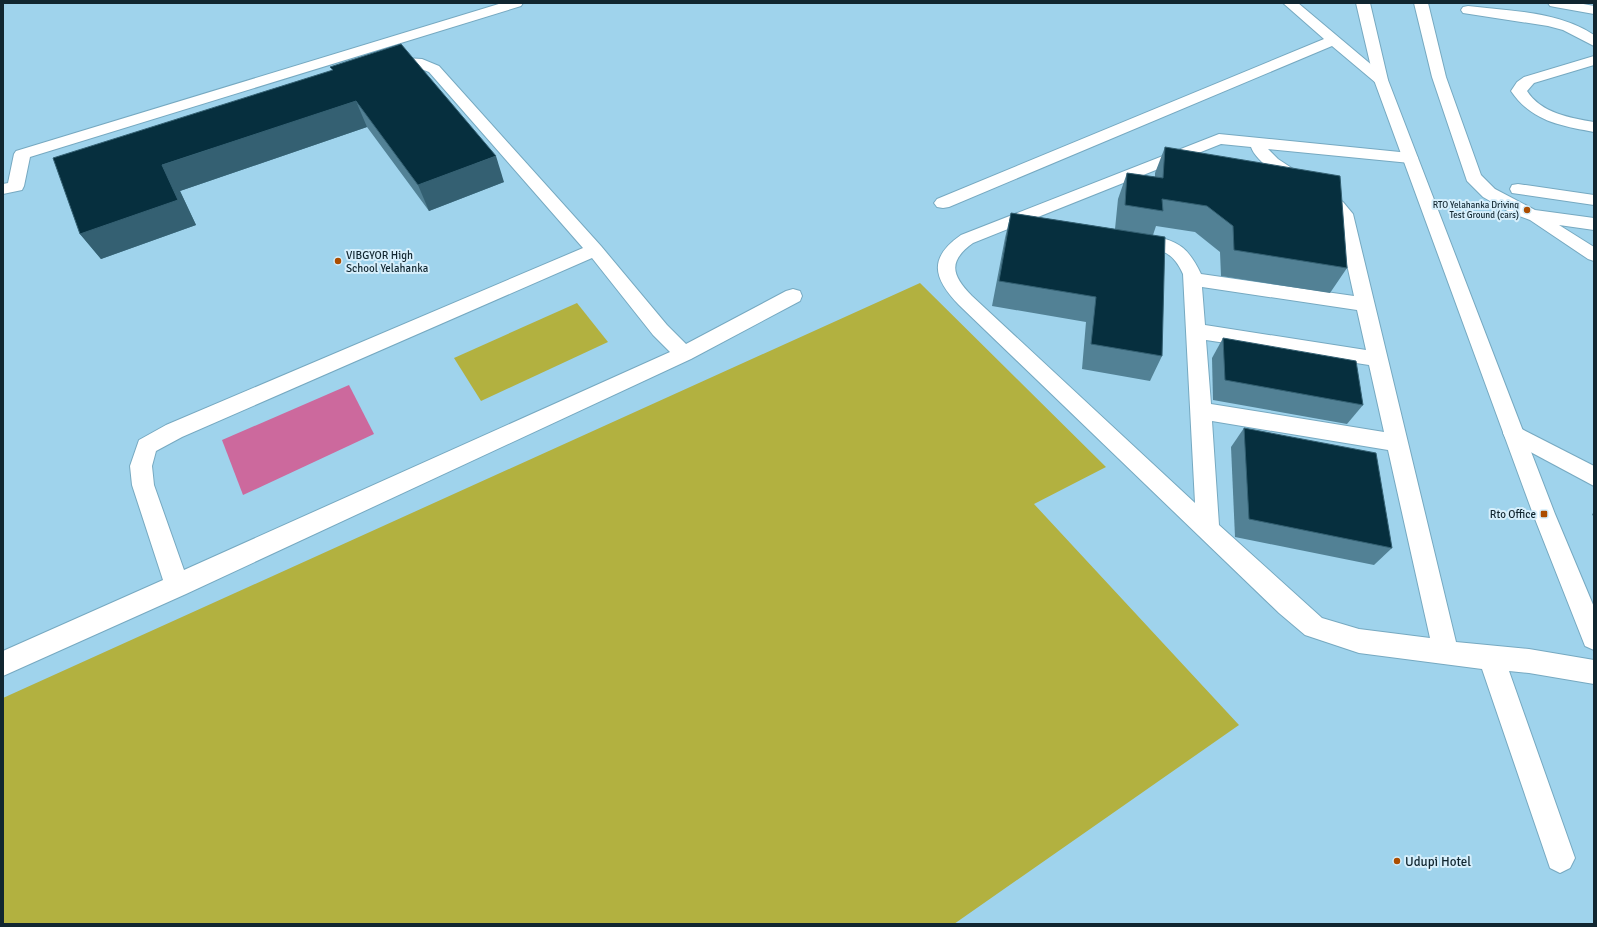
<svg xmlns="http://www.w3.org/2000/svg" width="1597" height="927" font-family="Signika,sans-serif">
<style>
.green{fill:#b2b140}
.water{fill:#cc699d}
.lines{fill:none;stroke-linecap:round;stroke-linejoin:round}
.minor-casing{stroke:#76a9c1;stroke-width:2}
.major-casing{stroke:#76a9c1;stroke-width:2}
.minor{fill:#fff;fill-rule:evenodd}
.major{fill:#fff;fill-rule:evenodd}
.wall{fill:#528195}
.shaded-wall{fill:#346072}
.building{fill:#062f3e;stroke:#346072}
.poi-dot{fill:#ac4d00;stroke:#d6effc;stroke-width:1.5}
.labels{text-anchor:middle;stroke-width:4;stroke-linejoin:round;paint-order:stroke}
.far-poi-label{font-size:9px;fill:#112630;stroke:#d6effc;text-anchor:end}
.poi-label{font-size:11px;fill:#112630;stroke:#d6effc;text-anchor:start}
.near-poi-label{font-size:13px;fill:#112630;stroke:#d6effc;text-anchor:start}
</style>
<rect width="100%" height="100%" fill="#9fd3ec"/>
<g class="green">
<path d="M920,283L1106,467L1034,504L1239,725L954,924H3V698Z"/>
<path d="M577,303L608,342L481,401L454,358Z"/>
</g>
<path class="water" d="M349,385L374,434L243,495L222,440Z"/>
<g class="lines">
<g class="minor-casing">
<g id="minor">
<path d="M502,3H523L521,6L30,157L24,186L22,190L3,194V184L8,183L14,154L16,151Z"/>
<path d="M1283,3H1298L1386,77L1388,80L1386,83H1376L1332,46L949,207L943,208L937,207L934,203L937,199L1324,39Z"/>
<path d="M1414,3H1428L1446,77L1481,175L1495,189L1535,210L1594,218V230L1559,225L1594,247V261L1588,259L1530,220L1511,213L1483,197L1467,181L1432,77Z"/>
<path d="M1548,3H1578L1594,6V14L1555,7L1550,6Z"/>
<path d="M1468,6C1509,11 1559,11 1594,35V46L1563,30L1548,26L1463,13L1461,10L1463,7Z"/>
<path d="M1594,56V65L1534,83L1527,91C1541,113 1570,118 1594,122V132C1561,126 1531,121 1511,91L1517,82L1524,77Z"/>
<path d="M405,58L422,59L439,66L601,246L667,325L686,344L786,291L793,289L800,291L802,296L800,301L691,359L186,594L3,676V651L163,580L132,485L130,466L139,440L166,425L583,248L429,72C408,62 399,73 382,69L380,66L382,63ZM592,258L653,335L670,352L184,570L154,485L152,466L156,451L182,437Z"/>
<path d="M1219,134L1410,153L1416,155L1418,158L1416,161L1410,163L1268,149L1278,159L1343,202L1353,214L1456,642L1529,649L1594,660V684L1529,673L1509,671L1575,858L1570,868L1560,873L1550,868L1482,669L1359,653L1305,635L1279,613L959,305C933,278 928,258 961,235ZM1221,144L1251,147C1258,168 1312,197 1331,210L1336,215L1354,296L1201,274C1189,249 1179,240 1151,236C1143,235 1136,234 1129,236L1126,240L1129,244C1155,251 1170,245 1183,274L1195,503L972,296C951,275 948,261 973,243ZM1202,287L1357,310L1366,350L1205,325ZM1206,340L1369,365L1384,432L1211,404ZM1212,421L1388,450L1430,638L1359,629L1322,618L1219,525Z"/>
<path d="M1518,184L1594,195V205L1512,193L1510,189L1512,185Z"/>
<path d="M1514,425L1594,466V486L1506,439L1503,433L1506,427Z"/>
</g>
</g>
<g class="major-casing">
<path id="major" d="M1356,3H1370L1388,80L1555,514L1594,607V650L1585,646L1533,514L1374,80Z"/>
</g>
<use href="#minor" class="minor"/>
<use href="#major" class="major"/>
</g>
<g class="wall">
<path d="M330,67L504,182L429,211L367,127L180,191L196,225L101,259L80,234L332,70Z"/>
<path d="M1165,147L1347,268L1330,293L1221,276L1220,252L1195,232L1156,226L1153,235L1162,356L1150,381L1082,369L1086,322L992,306L1005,238L1011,213L1115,229L1118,199L1127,173L1155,177V173Z"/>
<path d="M1223,338L1363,405L1347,424L1213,400L1212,358Z"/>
<path d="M1244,428L1392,548L1374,565L1235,537L1231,447Z"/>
<path d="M1594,513V518L1592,514Z"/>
</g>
<g class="shaded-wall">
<path d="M356,101L367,127L180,191L196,225L101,259L80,234L162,165Z"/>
<path d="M496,156L504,182L429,211L418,185Z"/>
</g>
<g class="building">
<path d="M401,44L496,156L418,185L356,101L162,165L178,200L80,234L53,158L333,70L330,67Z"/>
<path d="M1165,147L1340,176L1347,268L1234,250L1233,226L1207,206L1162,199L1163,211L1125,205L1127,173L1163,178Z"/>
<path d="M1011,213L1165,237L1162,356L1091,344L1096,297L999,281Z"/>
<path d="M1223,338L1356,361L1363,405L1225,380Z"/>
<path d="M1244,428L1376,453L1392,548L1249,519Z"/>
</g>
<g class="poi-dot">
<circle cx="1527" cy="210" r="4"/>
<circle cx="338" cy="261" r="4"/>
<rect x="1540" y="510" width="8" height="8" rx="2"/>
<circle cx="1397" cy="861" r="4"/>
</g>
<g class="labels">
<g class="far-poi-label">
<text x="1519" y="208">RTO Yelahanka Driving<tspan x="1519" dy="10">Test Ground (cars)</tspan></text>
</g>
<g class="poi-label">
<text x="346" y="259">VIBGYOR High<tspan x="346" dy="13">School Yelahanka</tspan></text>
<text x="1536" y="518" text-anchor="end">Rto Office</text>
</g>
<g class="near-poi-label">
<text x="1405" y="866">Udupi Hotel</text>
</g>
</g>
<rect width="1597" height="927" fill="none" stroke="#112630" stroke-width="8"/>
</svg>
